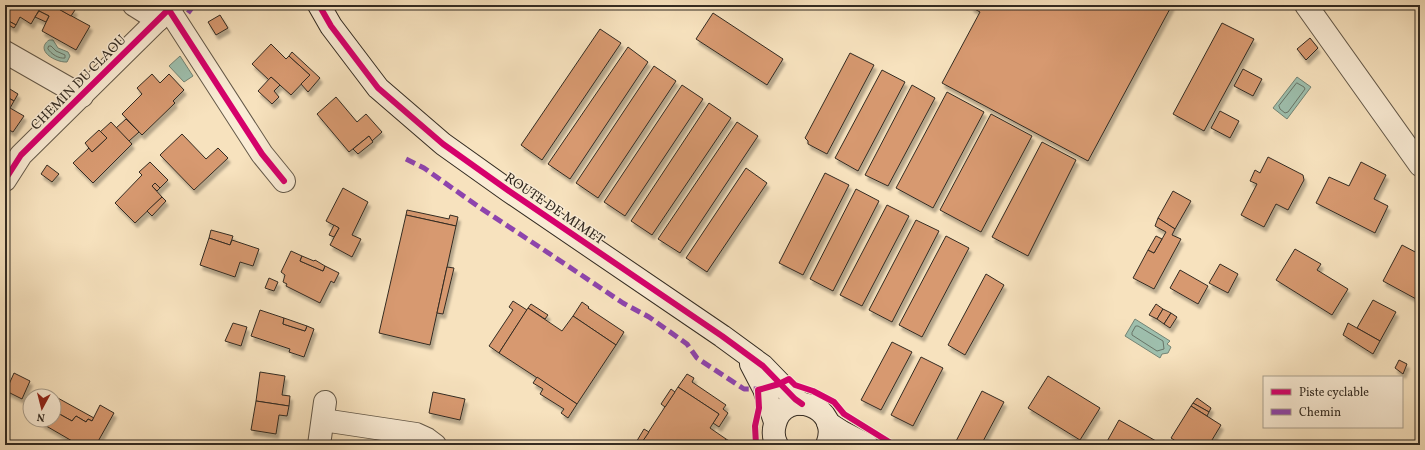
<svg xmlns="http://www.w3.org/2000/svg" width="1425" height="450" font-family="Vollkorn,serif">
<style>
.water{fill:#9ebfad;stroke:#738475}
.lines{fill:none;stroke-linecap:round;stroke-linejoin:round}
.shore{stroke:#687568;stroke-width:1}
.building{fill:#d7996f;stroke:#332b22;filter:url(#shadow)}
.street-casing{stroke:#645949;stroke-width:24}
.secondary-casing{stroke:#332b22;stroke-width:24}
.street{stroke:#faecd5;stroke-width:22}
.secondary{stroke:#faecd5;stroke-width:22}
.quiet{stroke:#8e44ad;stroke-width:5;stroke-dasharray:10 5;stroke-linecap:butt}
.cycleway-casing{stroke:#faecd5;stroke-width:8}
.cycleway{stroke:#d6006c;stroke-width:6}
.labels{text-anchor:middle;stroke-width:3;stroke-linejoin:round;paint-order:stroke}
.street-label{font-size:14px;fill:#332b22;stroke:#faecd5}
</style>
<defs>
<filter id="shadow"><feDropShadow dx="2.5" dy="4.5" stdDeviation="1" flood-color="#0004"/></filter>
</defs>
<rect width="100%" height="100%" fill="#f7e2be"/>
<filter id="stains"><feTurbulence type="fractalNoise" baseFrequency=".005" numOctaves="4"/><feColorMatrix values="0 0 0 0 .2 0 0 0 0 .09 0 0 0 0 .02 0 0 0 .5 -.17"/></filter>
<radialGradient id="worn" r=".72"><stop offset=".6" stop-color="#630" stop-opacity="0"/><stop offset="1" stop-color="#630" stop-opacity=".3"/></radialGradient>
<g class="water">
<path d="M49,40H53L58,48L68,52L70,56L67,62C57,63 34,51 49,40Z"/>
<path d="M180,56L193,76L184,82L169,66Z"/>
<path d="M1297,77L1311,87L1287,119L1273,108Z"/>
<path d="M1135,319L1170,341L1167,344L1171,347L1168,353L1162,354L1160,358L1125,336Z"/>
</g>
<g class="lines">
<g class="shore">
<path d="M49,46H51L56,51L65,55V58C59,59 51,54 48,49Z"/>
<path d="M1297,83L1304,87L1305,89L1288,112L1285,113L1280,109L1279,106Z"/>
<path d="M1136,326H1138L1163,341L1164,349L1157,351L1132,335V333Z"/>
</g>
</g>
<g class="building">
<path d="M5,5H42L31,24L20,17L16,25L5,19Z"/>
<path d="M42,5H56L55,7L90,26L76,50L42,31L49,16L39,11Z"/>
<path d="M56,5H65L75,10L71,16L55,7Z"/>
<path d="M972,5H1172L1088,161L942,83L980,12L971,7Z"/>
<path d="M39,11L49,16L46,22L35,17Z"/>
<path d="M713,13L783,59L767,85L696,39Z"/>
<path d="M220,15L228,28L216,35L208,22Z"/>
<path d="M5,19L16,25L14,28L5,23Z"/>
<path d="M1222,23L1254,39L1204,131L1173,114Z"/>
<path d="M600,29L621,43L542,160L521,145Z"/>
<path d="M1310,38L1318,48L1306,60L1297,49Z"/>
<path d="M271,44L286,59L289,56L310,75L291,95L271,77L269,80L252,64Z"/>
<path d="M628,47L648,62L570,179L548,164Z"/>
<path d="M292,52L320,78L308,92L301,84L310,75L289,56Z"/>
<path d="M850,53L874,65L827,154L808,144V141L805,138Z"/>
<path d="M654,66L676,81L598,198L576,183Z"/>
<path d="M1243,69L1262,79L1253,96L1234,86Z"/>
<path d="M882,70L905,82L858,171L835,158Z"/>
<path d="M152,74L160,83L169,74L184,90L173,101L175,103L142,135L122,114L142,94L137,88Z"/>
<path d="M271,77L280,85L274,91L279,97L272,104L258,91Z"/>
<path d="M682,85L703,99L625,216L604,202Z"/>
<path d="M912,85L935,98L888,186L865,175Z"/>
<path d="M5,86L18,94L14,101L5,96Z"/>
<path d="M947,92L984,112L933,208L896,188Z"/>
<path d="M5,96L14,101L5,117Z"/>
<path d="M336,97L357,122L366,114L382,132L372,141L369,136L349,152L317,114Z"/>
<path d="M709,103L731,118L652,235L631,221Z"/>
<path d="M10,108L24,116L13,132L5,128V117Z"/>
<path d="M1220,111L1239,121L1230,138L1211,128Z"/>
<path d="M991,114L1032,136L981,232L940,210Z"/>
<path d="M126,119L139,132L129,141L116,128Z"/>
<path d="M111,122L132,144L93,183L73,163L89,148L92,152L107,138L100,132Z"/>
<path d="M737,122L758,136L680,253L658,239Z"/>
<path d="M99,130L107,138L92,152L85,143Z"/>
<path d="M182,134L206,159L218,148L228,158L194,190L160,155Z"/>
<path d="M369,136L373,142L358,154L353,149Z"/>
<path d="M1042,142L1076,160L1028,256L992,237Z"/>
<path d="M1268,157L1303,175L1304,180L1288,210L1276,204L1264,227L1241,215L1257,184L1250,181L1255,170L1260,173Z"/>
<path d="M150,162L168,180L160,188L155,183L152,186L162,197L135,223L115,203L142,175L139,172Z"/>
<path d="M1361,162L1386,175L1374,199L1388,206L1375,233L1316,203L1329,177L1349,186Z"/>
<path d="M47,165L59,174L52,182L41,174Z"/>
<path d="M746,168L767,183L707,272L686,258Z"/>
<path d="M825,173L849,185L803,275L779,263Z"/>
<path d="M155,183L160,188L157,191L152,186Z"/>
<path d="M343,188L368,202L352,235L361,239L352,257L330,245L339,228L326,221Z"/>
<path d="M856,189L879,201L833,291L810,279Z"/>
<path d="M1173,191L1191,201L1175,229L1158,218Z"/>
<path d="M162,197L166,201L152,216L147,211Z"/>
<path d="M887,205L909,216L862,306L840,295Z"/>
<path d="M407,210L449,219L450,215L458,217L456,226L406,215Z"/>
<path d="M406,215L456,226L430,345L379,333Z"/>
<path d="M1158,218L1175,229L1172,235L1181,239L1154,289L1133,278L1148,250L1154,253L1166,232L1155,226Z"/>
<path d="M916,220L939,231L892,322L869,310Z"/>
<path d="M334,225L339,228L334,237L329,235Z"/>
<path d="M211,230L233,236L230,245L209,238Z"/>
<path d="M946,236L969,248L922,337L899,325Z"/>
<path d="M1156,236L1162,239L1154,253L1148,250Z"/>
<path d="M209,238L230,245L232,240L259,249L253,266L240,262L235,277L200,265Z"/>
<path d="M1402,245L1419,254L1416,262L1420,264V296L1418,300L1383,281Z"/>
<path d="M1295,249L1321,264L1317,270L1348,289L1332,315L1276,280Z"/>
<path d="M291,251L302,256L300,261L323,271L325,266L339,273L334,283L331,281L320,303L286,286L287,284L283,282L285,275L281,272Z"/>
<path d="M1419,254L1420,255V264L1416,262Z"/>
<path d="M302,256L314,261L315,260L325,266L323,271L300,261Z"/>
<path d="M1220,264L1238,274L1228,293L1209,283Z"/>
<path d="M447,267L454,268L443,314L437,313Z"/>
<path d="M1180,270L1208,286L1198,304L1170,288Z"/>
<path d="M986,274L1004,285L965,355L948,345Z"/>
<path d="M269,278L278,282L274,291L265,288Z"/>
<path d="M1373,300L1396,312L1380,341L1357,328Z"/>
<path d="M513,301L527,310L499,353L489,346L513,310L509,307Z"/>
<path d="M582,302L589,307L588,308L624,332L616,345L573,316Z"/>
<path d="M531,304L548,315L545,319L528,308Z"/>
<path d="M1156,304L1163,309L1157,319L1149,315Z"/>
<path d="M528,308L562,331L573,316L616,345L577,404L499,353Z"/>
<path d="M1163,309L1171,313L1164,324L1157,319Z"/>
<path d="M260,310L284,318L283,324L305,331L307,326L314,329L304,357L289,352L290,349L251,336Z"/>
<path d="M1171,313L1177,317L1170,328L1164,324Z"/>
<path d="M284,318L307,326L305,331L283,324Z"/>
<path d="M233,323L247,327L241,346L225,341Z"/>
<path d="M1348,323L1380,341L1373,354L1343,335Z"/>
<path d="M892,342L912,352L881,410L861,400Z"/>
<path d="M921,357L943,368L913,426L891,415Z"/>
<path d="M1399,360L1407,364L1403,374L1395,368Z"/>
<path d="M260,372L285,376L282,395L290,396L289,406L256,401Z"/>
<path d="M14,373L30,381L22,399L6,391Z"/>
<path d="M687,374L694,378L692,382L726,405L723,409L728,413L719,427L713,423L719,414L678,387Z"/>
<path d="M1048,376L1100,408L1080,440L1028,408Z"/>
<path d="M537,377L577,404L568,418L561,413L564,409L540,394L543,389L533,383Z"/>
<path d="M678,387L719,414L710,428L726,439L722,445H640Z"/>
<path d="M671,389L675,392L665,407L661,404Z"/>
<path d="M982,391L1004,402L981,445H954Z"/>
<path d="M433,392L465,399L460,420L429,413Z"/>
<path d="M56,397L94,418L92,421L88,419L86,422L76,416L72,421L54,411V400Z"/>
<path d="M1197,398L1211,408L1209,412L1193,403Z"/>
<path d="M256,401L289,406L287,416L279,415L276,434L251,430Z"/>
<path d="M1193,403L1209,412L1207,416L1191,406Z"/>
<path d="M100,405L114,413L96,445H79L41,423L43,420H54V411L72,421L76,416L86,422L88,419L92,421Z"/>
<path d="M1191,406L1221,425L1209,445H1179L1180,444L1171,438Z"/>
<path d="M1119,420L1163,445H1105Z"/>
<path d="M644,429L649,432L640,445H635V444Z"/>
<path d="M726,439L733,443L732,445H722Z"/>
</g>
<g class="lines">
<g class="street-casing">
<g id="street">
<path d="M134,5L158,20"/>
<path d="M1306,5L1420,165"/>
<path d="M169,10L262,154L284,181"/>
<path d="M5,52L82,96"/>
<path d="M5,180L21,155L173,5"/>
<path d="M323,420L416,434L427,439L435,445"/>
<path d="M319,445L325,402"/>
</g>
</g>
<g class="secondary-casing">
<g id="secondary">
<path d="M319,5L331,26L378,88L443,144L509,191L722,336L763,366L795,399L802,404"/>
<path d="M751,364L764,389L775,422"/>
<path d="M828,423L842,432L867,445"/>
<path d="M777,445C773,438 773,431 775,424C784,387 843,405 827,445"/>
</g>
</g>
<use href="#street" class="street"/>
<use href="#secondary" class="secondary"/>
<g class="quiet">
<path d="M188,13L194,5"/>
<path d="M406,159L424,168L479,207L553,256L623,303L649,317L687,344L697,358L744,389H762"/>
</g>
<g class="cycleway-casing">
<g id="cycleway">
<path d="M319,5L331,26L378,88L443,144L509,191L722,336L763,366L795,399L802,404"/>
<path d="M169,10L262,154L284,181"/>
<path d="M5,180L21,155L173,5"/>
<path d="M756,445L755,426L759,408L758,390L779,384L789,379L795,385L813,391L834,402L844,414L894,445"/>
</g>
</g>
<use href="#cycleway" class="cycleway"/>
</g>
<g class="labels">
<g class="street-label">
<text transform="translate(78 82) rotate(-45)" y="5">CHEMIN DU CLAOU</text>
<text transform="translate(555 208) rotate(34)" y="5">ROUTE DE MIMET</text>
</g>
</g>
<rect width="1425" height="450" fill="none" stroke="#f7e2be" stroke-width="20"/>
<rect x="6" y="6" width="1413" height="438" fill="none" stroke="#332b22" stroke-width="2"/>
<rect x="10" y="10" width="1405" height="430" fill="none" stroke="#332b22"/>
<rect x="1263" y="376" width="140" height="52" fill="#faecd5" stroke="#aa9f8d"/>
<rect x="1271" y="389" width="20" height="6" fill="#d6006c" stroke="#aa9f8d"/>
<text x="1299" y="396" font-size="12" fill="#332b22">Piste cyclable</text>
<rect x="1271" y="409" width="20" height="6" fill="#8e44ad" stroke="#aa9f8d"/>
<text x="1299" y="416" font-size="12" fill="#332b22">Chemin</text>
<g transform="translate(42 408) rotate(187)"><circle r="19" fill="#faecd5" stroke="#aa9f8d"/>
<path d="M0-3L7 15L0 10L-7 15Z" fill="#8f2418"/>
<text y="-6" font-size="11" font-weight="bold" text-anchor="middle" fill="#332b22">N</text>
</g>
<rect width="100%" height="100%" filter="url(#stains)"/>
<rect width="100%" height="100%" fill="url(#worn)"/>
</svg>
